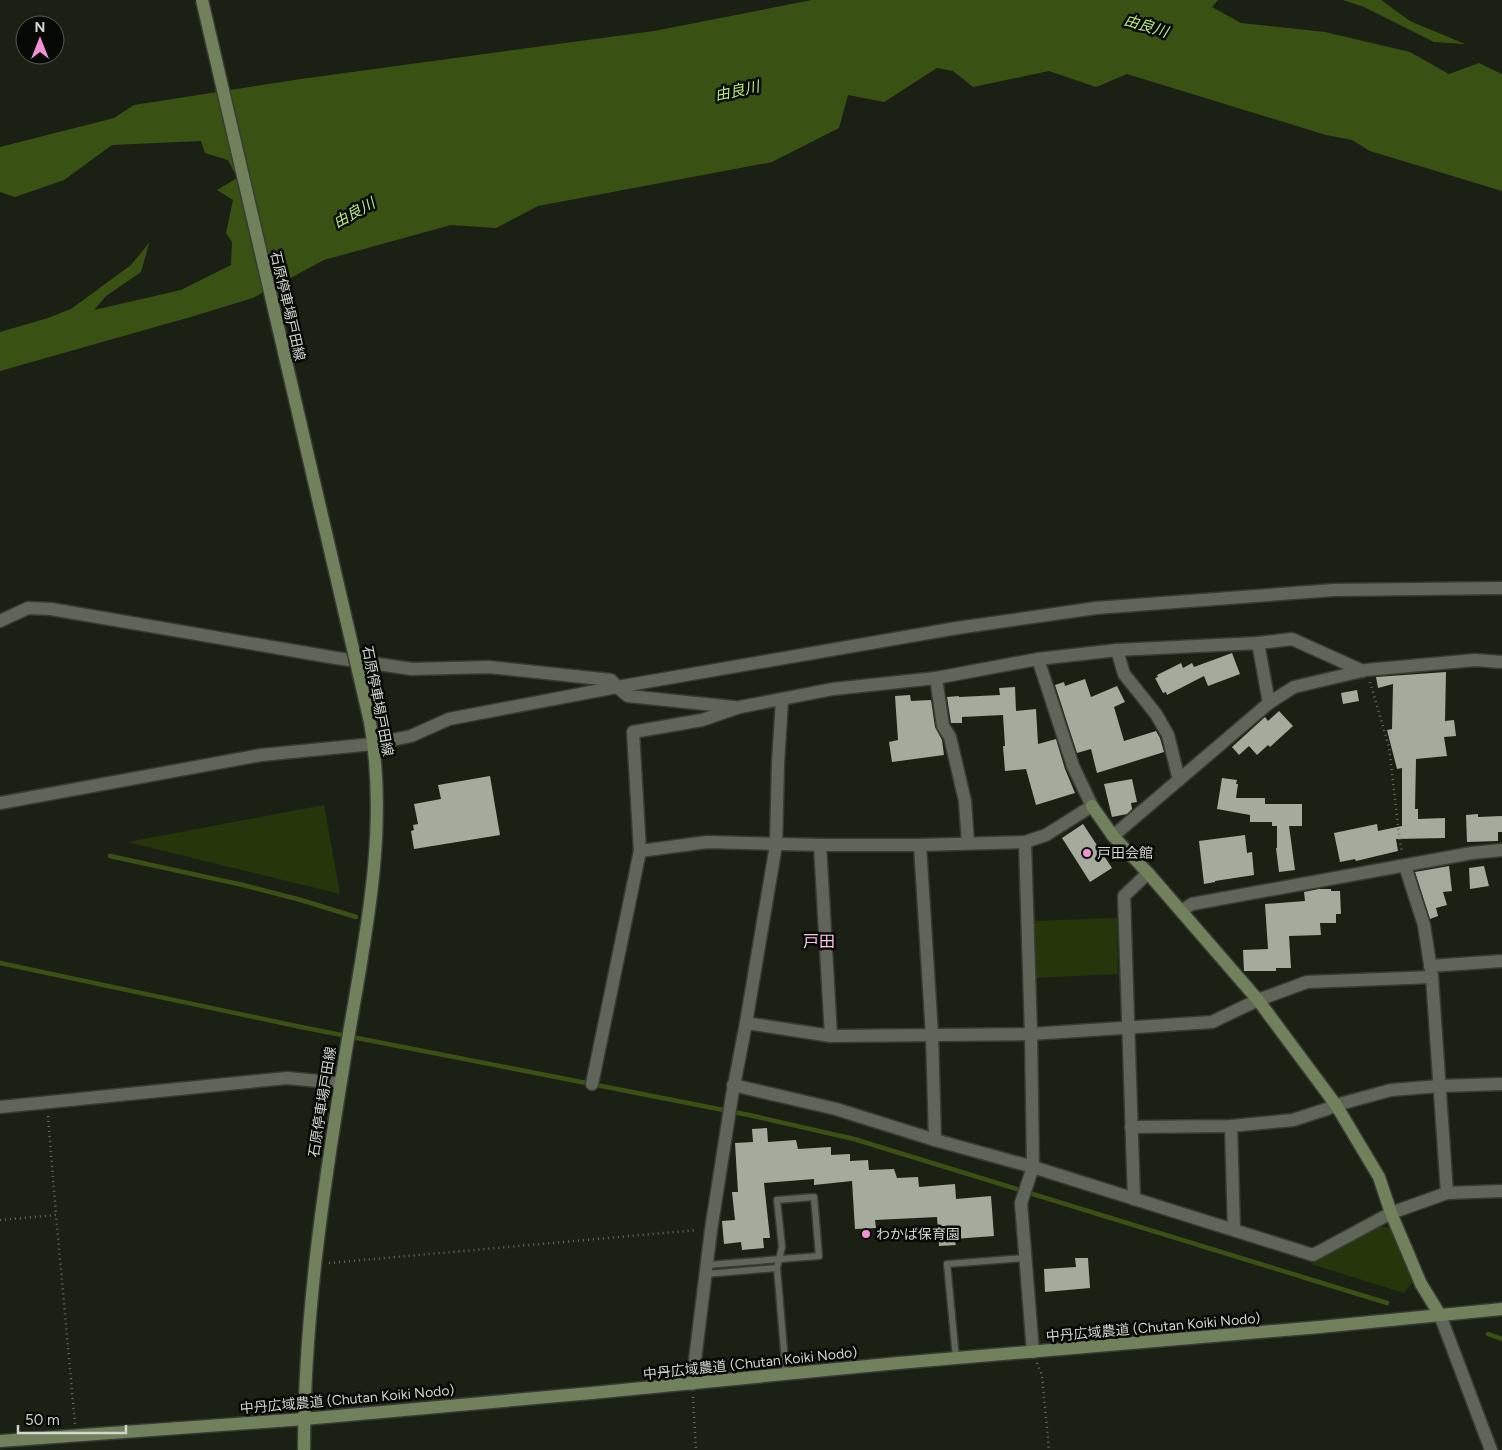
<svg xmlns="http://www.w3.org/2000/svg" width="1502" height="1450" font-family="Figtree,'Noto Sans JP',sans-serif">
<style>
.green{fill:#25360b}
.water{fill:#395213}
.lines{fill:none;stroke-linecap:round;stroke-linejoin:round}
.stream{stroke:#395213;stroke-width:4.5}
.building{fill:#a4ab9d}
.lane-casing{stroke:#373b34;stroke-width:9}
.street-casing{stroke:#373b34;stroke-width:15}
.secondary-casing{stroke:#373b34;stroke-width:15}
.path{stroke:#686d64;stroke-width:2.5;stroke-dasharray:1 4;stroke-linecap:butt}
.lane{stroke:#5f6659;stroke-width:6}
.street{stroke:#5f6659;stroke-width:12}
.secondary{stroke:#70815c;stroke-width:12}
.secondary-bridge-casing{stroke:#373b34;stroke-width:15;stroke-linecap:butt}
.secondary-bridge{stroke:#70815c;stroke-width:12}
.poi-dot{fill:#f391d6;stroke:#070905;stroke-width:2}
.labels{text-anchor:middle;stroke-width:5;stroke-linejoin:round;paint-order:stroke}
.street-label{font-size:14px;fill:#d1d5ce;stroke:#070905}
.poi-label{font-size:14px;fill:#d1d5ce;stroke:#070905;text-anchor:start}
.water-label{font-size:15px;font-style:italic;fill:#b8e97d;stroke:#070905}
.quarter-label{font-size:16px;fill:#fdc4ea;stroke:#070905}
</style>
<rect width="100%" height="100%" fill="#1b2015"/>
<g class="green">
<path d="M324,805L340,894L128,842Z"/>
<path d="M1117,918L1118,974L1035,978L1033,921Z"/>
<path d="M1379,1226L1391,1228L1415,1280L1404,1293L1311,1264Z"/>
</g>
<g class="water">
<path d="M812,0H1218L1212,7L1241,23L1325,32L1410,52L1449,74L1479,63L1502,74V191L1370,151L1352,140L1326,135L1127,74L1096,87L1049,71L973,87L953,71L937,68L884,102L848,95L839,128L772,162L538,206L496,228L451,225L324,260L253,298L194,316L0,371V332L48,318L71,309L131,265L149,243L141,272L106,296L94,310L181,290L231,265L232,242L226,233L233,200L217,190L237,178L228,160L205,153L201,141L112,145L64,180L15,197L0,192V147L114,118L134,105L301,79L654,31Z"/>
<path d="M1343,0H1381L1410,21L1465,44L1434,42L1364,7Z"/>
</g>
<g class="lines">
<g class="stream">
<path d="M110,856L243,885L301,900L356,917"/>
<path d="M0,963L301,1027L749,1115L854,1139L1387,1303"/>
<path d="M1488,1334L1502,1339"/>
</g>
</g>
<g class="building">
<path d="M1232,653L1240,674L1208,686L1204,676L1167,695L1166,692L1163,693L1155,678L1158,677L1157,675L1181,663L1183,668L1192,663L1194,667Z"/>
<path d="M1446,672L1445,721L1454,720L1456,736L1444,737L1447,756L1416,759L1415,809H1418V819L1445,818V838L1396,839L1398,851L1356,861L1355,859L1340,862L1334,833L1377,824L1378,831L1402,826V768L1397,769L1387,730L1392,729L1393,684L1378,688L1376,677Z"/>
<path d="M1085,679L1091,697L1117,686L1125,702L1114,707L1124,741L1156,731L1160,738L1164,752L1097,773L1091,749L1077,753L1055,685L1064,682L1065,686Z"/>
<path d="M1015,687L1016,711L1036,709L1038,744L1056,739L1065,769L1075,793L1036,805L1026,769L1005,771L1003,746H1005L1003,715L962,717V723H951L947,697L959,696V697L1000,695L999,688Z"/>
<path d="M1357,690L1359,701L1343,704L1341,693Z"/>
<path d="M910,695L911,701L931,700L935,727L942,740L944,755L892,762L889,742L898,740L895,696Z"/>
<path d="M1279,711L1293,726L1270,747L1268,745L1257,755L1249,746L1239,755L1232,747L1265,717L1268,721Z"/>
<path d="M490,776L500,835L414,849L411,831L414,830L413,825L418,824L414,804L441,799L438,785Z"/>
<path d="M1222,778L1237,780L1236,784H1238L1236,798H1265V804H1302V826H1289L1295,870L1279,872L1276,848H1277V826H1272V822H1250V815L1217,809Z"/>
<path d="M1132,779L1137,802L1131,803L1132,809L1127,814L1112,817L1104,784Z"/>
<path d="M1478,814V817L1502,816V832H1498V841L1467,842L1466,815Z"/>
<path d="M1083,824L1112,868L1090,882L1062,838Z"/>
<path d="M1245,835L1247,853L1252,852L1254,875L1215,881V882L1204,884L1199,841Z"/>
<path d="M1449,866L1452,891L1443,892L1447,905L1436,908L1438,916L1430,919L1415,872Z"/>
<path d="M1484,866L1489,886L1470,889L1469,868Z"/>
<path d="M1319,889H1331V891H1340L1341,914H1336V923H1320L1321,935L1289,936L1291,968H1276V971H1244L1243,950L1268,949L1265,904L1305,901L1304,892Z"/>
<path d="M767,1128L768,1142L796,1140L798,1149L831,1147V1155L850,1154V1161L868,1160L869,1170L894,1169L897,1178L918,1177L919,1187L955,1184L956,1199L991,1196L994,1236L954,1239L956,1245L939,1246L937,1217L875,1220L876,1228L855,1229L852,1181L814,1185V1179L764,1183L770,1238H763L764,1248L742,1250L741,1242L724,1244L722,1221L735,1220L732,1192H738L735,1143L753,1142L752,1129Z"/>
<path d="M1075,1258H1088L1090,1288L1045,1292L1044,1269L1076,1267Z"/>
</g>
<g class="lines">
<g class="lane-casing">
<g id="lane">
<path d="M707,1265L819,1256L814,1197L777,1200L782,1247L777,1268L786,1374"/>
<path d="M706,1274L777,1268"/>
<path d="M956,1358L947,1264L1026,1258"/>
</g>
</g>
<g class="street-casing">
<g id="street">
<path d="M0,621L28,608L51,609L336,658L412,669L489,667L611,680L617,687L628,696L734,707"/>
<path d="M1258,643L1269,703"/>
<path d="M1117,650L1124,674L1156,714L1168,735L1179,780"/>
<path d="M936,678L943,726L950,737L965,801L968,843"/>
<path d="M0,803L261,755L373,744L411,736L449,719L617,687L957,628L1096,608L1334,590L1502,588"/>
<path d="M1113,836L1269,703L1294,687L1366,670L1475,660L1502,662"/>
<path d="M1025,842L1031,1034L1033,1167L1021,1203L1033,1352"/>
<path d="M820,845L831,1036"/>
<path d="M920,845L932,1035L935,1140"/>
<path d="M640,851L707,842L820,845H920L1025,842L1046,835L1092,806L1073,766L1038,659"/>
<path d="M1405,866L1424,925L1432,977L1447,1193"/>
<path d="M1181,911L1192,904L1472,853L1502,850"/>
<path d="M1430,966L1502,961"/>
<path d="M746,1023L831,1036L1031,1034L1212,1022L1258,1000L1307,982L1432,977"/>
<path d="M592,1084L640,851L633,732L702,720L740,707L833,689L936,678L1038,659L1117,650L1258,643L1292,639L1363,671"/>
<path d="M733,1085L836,1109L935,1140L1033,1167L1313,1255L1391,1213L1447,1193L1502,1191"/>
<path d="M0,1107L287,1078L340,1083"/>
<path d="M1231,1126L1234,1230"/>
<path d="M1131,1127L1231,1126L1293,1120L1327,1109L1336,1105L1391,1090L1440,1086L1502,1084"/>
<path d="M1134,1199L1124,896L1148,873"/>
<path d="M1440,1315L1491,1450"/>
<path d="M692,1384L711,1230L732,1096L746,1023L776,845L778,763L782,700"/>
</g>
</g>
<g class="secondary-casing">
<g id="secondary">
<path d="M1092,806L1113,836L1148,873L1258,1000L1336,1105L1379,1177L1391,1213L1421,1284L1440,1315"/>
<path d="M0,1441L304,1419L592,1393L898,1363L1320,1327L1502,1309"/>
<path d="M304,1450C304,1320 323,1191 344,1063C362,951 390,836 370,722"/>
</g>
</g>
<g class="path">
<path d="M1370,682L1389,747L1399,835L1402,852"/>
<path d="M48,1116L56,1215"/>
<path d="M0,1220L56,1215L75,1424"/>
<path d="M329,1263L697,1230"/>
<path d="M1037,1363L1042,1375L1049,1450"/>
<path d="M693,1397L696,1450"/>
</g>
<use href="#lane" class="lane"/>
<use href="#street" class="street"/>
<use href="#secondary" class="secondary"/>
<g class="secondary-bridge-casing">
<path id="secondary-bridge" d="M202,0L370,722"/>
</g>
<use href="#secondary-bridge" class="secondary-bridge"/>
</g>
<g class="poi-dot">
<circle cx="1087" cy="853" r="5"/>
<circle cx="866" cy="1234" r="5"/>
</g>
<g class="labels">
<g class="street-label">
<text transform="translate(288 306) rotate(77)" y="5">石原停車場戸田線</text>
<text transform="translate(378 701) rotate(79)" y="5">石原停車場戸田線</text>
<text transform="translate(322 1102) rotate(-81)" y="5">石原停車場戸田線</text>
<text transform="translate(1153 1327) rotate(-5)" y="5">中丹広域農道 (Chutan Koiki Nodo)</text>
<text transform="translate(750 1363) rotate(-6)" y="5">中丹広域農道 (Chutan Koiki Nodo)</text>
<text transform="translate(347 1399) rotate(-5)" y="5">中丹広域農道 (Chutan Koiki Nodo)</text>
</g>
<g class="poi-label">
<text x="1097" y="858">戸田会館</text>
<text x="876" y="1239">わかば保育園</text>
</g>
<g class="water-label">
<text transform="translate(1146 26) rotate(17)" y="5">由良川</text>
<text transform="translate(737 91) rotate(-12)" y="5">由良川</text>
<text transform="translate(354 213) rotate(-29)" y="5">由良川</text>
</g>
<g class="quarter-label">
<text x="819" y="947">戸田</text>
</g>
</g>
<g transform="translate(40 40)"><circle r="24" fill="#070905" stroke="#585b55"/>
<path d="M0-4L9 19L0 12L-9 19Z" fill="#f391d6"/>
<text y="-8" font-size="14" font-weight="bold" text-anchor="middle" fill="#d1d5ce">N</text>
</g>
<path d="M18 1425v8h108v-8" fill="none" stroke="#d1d5ce" stroke-width="2.5"/>
<text x="25" y="1425" font-size="15" fill="#d1d5ce" stroke="#070905" stroke-width="4" paint-order="stroke">50 m</text>
</svg>
